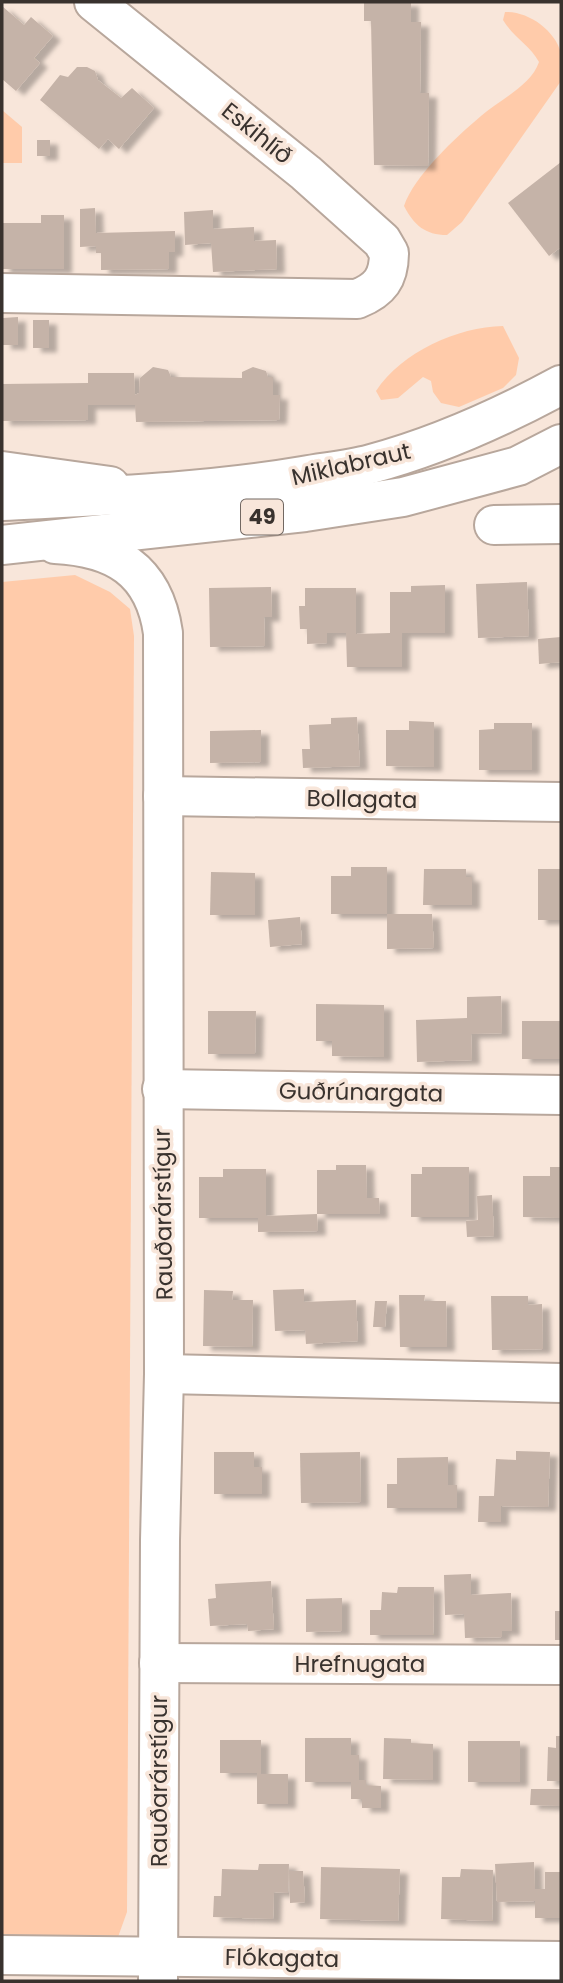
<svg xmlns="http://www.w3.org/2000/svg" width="563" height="1983" font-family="Poppins,sans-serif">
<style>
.green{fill:#ffcbaa}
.building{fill:#c5b3a8;filter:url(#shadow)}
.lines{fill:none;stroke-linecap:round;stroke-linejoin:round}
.minor-casing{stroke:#b8a79c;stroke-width:42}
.highway-casing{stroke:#b8a79c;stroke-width:42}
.minor{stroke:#fff;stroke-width:38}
.highway{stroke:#fff;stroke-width:38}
.labels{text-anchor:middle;stroke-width:7;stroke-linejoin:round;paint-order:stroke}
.shield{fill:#f8e6da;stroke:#726862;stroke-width:2}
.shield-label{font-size:21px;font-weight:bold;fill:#39322e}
.street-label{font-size:23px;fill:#39322e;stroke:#f8e6da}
</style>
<defs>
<filter id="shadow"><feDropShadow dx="8" dy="4.5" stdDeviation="2" flood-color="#0004"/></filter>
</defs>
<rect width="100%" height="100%" fill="#f8e6da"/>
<g class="green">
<path d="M505,12C528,11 555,30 561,53C563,61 561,73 561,81L462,222L447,235C425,235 414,225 404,206C414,176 456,137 481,116C499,100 531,86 539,62C530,45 513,37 503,20Z"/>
<path d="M2,110L22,127V163H2Z"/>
<path d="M503,326L519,358L516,375L503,388L459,407L441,403L433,392L431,381L423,377L398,398L381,400L376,391C402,352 457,327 503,326Z"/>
<path d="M75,575L110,592L130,609L134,636L127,1912L118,1937L90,1940L2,1938V582Z"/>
</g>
<g class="building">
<path d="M364,2H411V22H421L420,93H429L428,166L374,165L371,21H364Z"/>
<path d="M2,6L24,25L31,17L53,36L34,58L40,63L16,91L2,79Z"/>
<path d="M77,67H87L95,71L98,80L121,98L132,88L154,108L119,149L108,139L99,149L40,100L60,75L68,77Z"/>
<rect x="37" y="140" width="13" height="16"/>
<path d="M561,162V247L549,256L508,203Z"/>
<path d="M95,208L96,233L175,231V252H169V269L101,270V253H96V246L80,247V209Z"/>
<path d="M213,210V229L254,227V241L276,240L277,269L213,272L211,243L185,245L184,212Z"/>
<path d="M41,215H64V269H2V223H41Z"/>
<path d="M18,317V345H3V318Z"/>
<rect x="33" y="320" width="16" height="28"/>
<path d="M153,367L168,370L171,377L242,378V372L253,367L266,371L268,377H273V395H280L279,420L136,422L135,405H88V420L2,421V384L88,383V373H134L135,395L139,393L140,378Z"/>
<path d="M527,582L529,636L478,638L476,584Z"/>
<path d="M445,585V633H402V667H347L346,633H327V643L307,644V629H300L299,606H305V588H356V634L390,633V592H411V586Z"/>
<path d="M271,587L272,617H264L265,646L210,647L209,588Z"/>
<path d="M561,637V662L539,664L538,639Z"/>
<path d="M357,717L360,766L303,768L302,749H310L309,725L331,724V718Z"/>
<path d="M409,721L434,722V767L386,766V730H409Z"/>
<path d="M494,723H532V770H479V730L494,729Z"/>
<path d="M261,730V762L210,763V731Z"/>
<path d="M351,867H387V914H331V876H351Z"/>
<path d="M424,869H466V877H472V905H423Z"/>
<rect x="538" y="869" width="23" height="51"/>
<path d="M211,872L255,873V915H210Z"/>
<path d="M387,914H432L434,948L387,949Z"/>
<path d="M300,917L302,944L270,947L268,920Z"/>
<path d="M501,996L502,1033L471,1034L472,1060L417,1062L416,1020L467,1018V997Z"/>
<path d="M316,1004L384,1005V1057L332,1056V1041H316Z"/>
<path d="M208,1011H256L255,1054H208Z"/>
<rect x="522" y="1021" width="39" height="38"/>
<path d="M336,1165H366L367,1198H379L380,1214H317V1170H336Z"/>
<path d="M422,1167H469V1217H411V1174H422Z"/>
<path d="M550,1167H561V1218L523,1217V1176H550Z"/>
<path d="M223,1169H266V1216L317,1214L318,1231L258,1232V1218H199V1177H223Z"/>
<path d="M492,1195L494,1236L467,1237L466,1221L478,1220L477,1196Z"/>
<path d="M304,1289V1302L356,1300L358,1341L306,1344L305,1330L275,1331L273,1290Z"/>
<path d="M204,1290L233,1291L232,1300H253L252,1347L203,1346Z"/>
<path d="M399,1295H425L424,1301H446L447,1347H400Z"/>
<path d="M491,1296H528V1305L542,1304L543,1349L492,1350Z"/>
<path d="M375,1301H387L385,1327H373Z"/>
<path d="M516,1451L550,1452L548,1507L501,1506V1522H478L479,1496H494L496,1459L516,1460Z"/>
<path d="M214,1452H254V1467H262V1494H214Z"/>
<path d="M360,1452L361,1502L301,1503L300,1453Z"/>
<path d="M448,1457V1485H457V1508H387V1484H397V1458Z"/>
<path d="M471,1574V1595L511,1593L512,1631H502V1637L465,1638L464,1614L445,1615L444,1575Z"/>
<path d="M271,1581L274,1629L248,1631L247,1624L210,1626L208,1599L216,1598L215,1584Z"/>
<path d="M398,1587H434L433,1635H370V1610H381L382,1592L397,1593Z"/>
<path d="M342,1598V1631L306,1632V1599Z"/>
<rect x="555" y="1611" width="6" height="29"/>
<path d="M556,1736H561V1781H547L548,1747L556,1748Z"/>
<path d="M305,1738H351V1755H359V1780H366V1785L381,1786V1808H362V1799H351V1782H305Z"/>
<path d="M384,1738L411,1739V1743L433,1744V1780L383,1779Z"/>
<path d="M220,1740H261V1774H288V1804H257V1773H220Z"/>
<rect x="468" y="1741" width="52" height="41"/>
<path d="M531,1789H561V1806L530,1805Z"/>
<path d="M534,1862L535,1889H545V1872H561V1918H535V1901L497,1902L495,1864Z"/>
<path d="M259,1864H289L288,1893L274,1892L273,1919L213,1917L214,1896H221L222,1869L258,1870Z"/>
<path d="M321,1867L400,1869L398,1921L320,1919Z"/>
<path d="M461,1869L493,1870L492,1921L441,1919L442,1877H460Z"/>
<path d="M289,1871H303L305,1902L290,1903Z"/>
</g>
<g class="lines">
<g class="minor-casing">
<g id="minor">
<path d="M2,293L357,299C380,290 389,278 389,253L382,241L306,173L94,2"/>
<path d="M2,471L110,486"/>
<path d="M494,525L561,524"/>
<path d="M55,544C114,547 154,569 163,633L164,1374L160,1540L158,1981"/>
<path d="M163,796L561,802"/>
<path d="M162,1089L561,1095"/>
<path d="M164,1374L561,1383"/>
<path d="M159,1663L561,1665"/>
<path d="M2,1955L561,1961"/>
</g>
</g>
<g class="highway-casing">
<g id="highway">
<path d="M2,501C102,496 203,493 303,476C325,472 349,470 371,464C438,446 500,418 561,385"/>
<path d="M2,545L305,512L403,497L518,466L561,444"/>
</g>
</g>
<use href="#minor" class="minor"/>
<use href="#highway" class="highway"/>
</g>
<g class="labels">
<rect class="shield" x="241" y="499.5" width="42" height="35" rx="5"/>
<g class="shield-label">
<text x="262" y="524">49</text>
</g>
<g class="street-label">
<text transform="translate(257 133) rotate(39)" y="8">Eskihlíð</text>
<text transform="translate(351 464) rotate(-13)" y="8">Miklabraut</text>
<text transform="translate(362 799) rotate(1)" y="8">Bollagata</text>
<text transform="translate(361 1092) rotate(1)" y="8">Guðrúnargata</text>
<text transform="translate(163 1214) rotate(-91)" y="8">Rauðarárstígur</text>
<text x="360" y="1672">Hrefnugata</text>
<text transform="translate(159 1781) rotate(-90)" y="8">Rauðarárstígur</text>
<text transform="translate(282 1958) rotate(1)" y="8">Flókagata</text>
</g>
</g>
<rect width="563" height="1983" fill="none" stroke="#39322e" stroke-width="7"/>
</svg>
